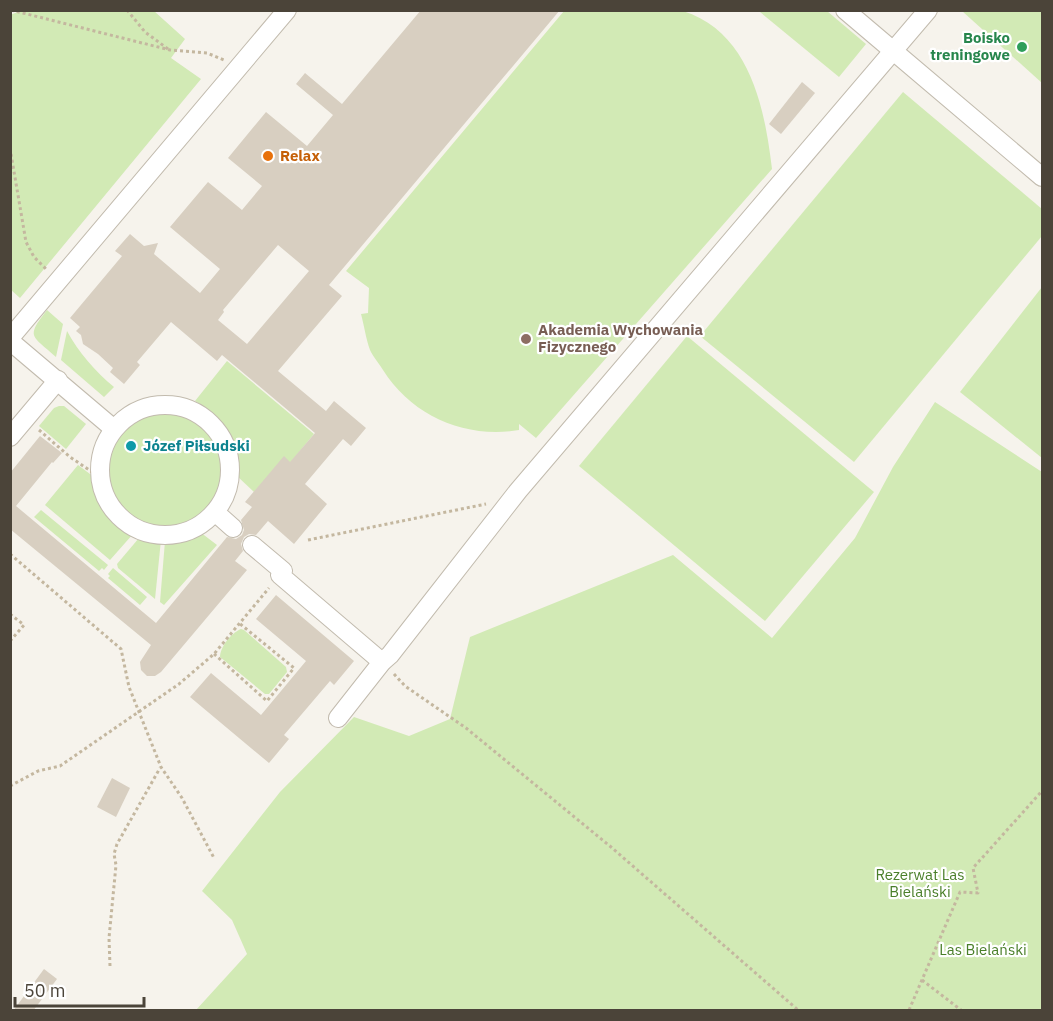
<svg xmlns="http://www.w3.org/2000/svg" width="1053" height="1021" font-family="'IBM Plex Sans',sans-serif">
<style>
.green{fill:#d2eab5}
.building{fill:#d8cfc1;fill-rule:evenodd}
.lines{fill:none;stroke-linecap:round;stroke-linejoin:round}
.minor-casing{stroke:#c2bbae;stroke-width:20}
.path{stroke:#c4b79f;stroke-width:3;stroke-dasharray:3 3;stroke-linecap:butt}
.minor{stroke:#fff;stroke-width:18}
.leisure-dot{fill:#2e9e5b;stroke:#fff;stroke-width:2}
.food-dot{fill:#e8710a;stroke:#fff;stroke-width:2}
.education-dot{fill:#8d6e63;stroke:#fff;stroke-width:2}
.culture-dot{fill:#0f9aa8;stroke:#fff;stroke-width:2}
.labels{text-anchor:middle;stroke-width:4.5;stroke-linejoin:round;paint-order:stroke}
.leisure-label{font-size:15px;font-weight:bold;fill:#27864d;stroke:#fff;text-anchor:end}
.food-label{font-size:15px;font-weight:bold;fill:#c56008;stroke:#fff;text-anchor:start}
.education-label{font-size:15px;font-weight:bold;fill:#785e54;stroke:#fff;text-anchor:start}
.culture-label{font-size:15px;font-weight:bold;fill:#0d838f;stroke:#fff;text-anchor:start}
.park-label{font-size:15px;fill:#4a7f2a;stroke:#fff}
</style>
<rect width="100%" height="100%" fill="#f6f3ec"/>
<g class="green">
<path d="M23,10L154,11L185,39L171,58L201,79L20,298L10,289V15Z"/>
<path d="M761,10L827,11L866,44L839,77L760,12Z"/>
<path d="M564,11C594,10 622,10 651,10C661,10 674,8 683,11C750,32 765,109 772,169L536,438L519,424V430C465,439 412,416 383,370C379,363 373,357 370,350C366,339 364,325 361,314L368,313L369,288L346,271Z"/>
<path d="M962,11H1042V83Z"/>
<path d="M903,92L1042,209V236L854,462L700,336Z"/>
<path d="M1042,287V458L960,392Z"/>
<path d="M47,310L63,324L56,357C32,335 25,338 47,310Z"/>
<path d="M67,331C78,352 96,372 114,387L104,397L61,360Z"/>
<path d="M687,336L874,492L765,621L579,466Z"/>
<path d="M227,361L314,434L290,463L254,492L237,476C237,444 224,417 195,401Z"/>
<path d="M935,402L1042,472V1010H196L247,954L232,920L202,891L280,792L354,717L409,736L450,719L470,637L673,555L772,638L855,538L893,467Z"/>
<path d="M59,406H64L86,424L66,449L39,426L54,408Z"/>
<circle cx="167" cy="470" r="58"/>
<path d="M78,465L94,477C99,502 112,520 133,534L110,560L45,505Z"/>
<path d="M41,510L108,565L104,570L102,568L99,571L34,517Z"/>
<path d="M200,532L217,545L164,605L160,602L165,541L177,540Z"/>
<path d="M139,538L161,540L155,599L118,568L117,564Z"/>
<path d="M113,568L147,597L140,605L108,578L110,576L108,574Z"/>
<path d="M241,629L244,630L286,667L287,672L269,694H265L220,657C220,647 231,633 241,629Z"/>
</g>
<g class="building">
<path d="M421,10H560L329,285L342,296L278,371L326,411L334,401L366,428L351,446L343,439L305,484L327,504L294,544L268,521L256,535L249,534L244,537L241,544L243,551L235,561L247,570L161,672L155,676H147L141,670L140,662L151,645L10,529V473L40,436L62,453L53,463L52,462L16,506L156,623L227,537L236,539L242,535L244,530L241,520L252,507L245,502L284,456L290,462L315,433L222,355L217,361L171,322L137,362L140,365L124,384L110,372L113,368L98,354L83,344L81,335L76,331L80,327L70,318L122,256L115,251L130,234L144,246L158,243L154,254L200,293L220,269L170,227L208,182L242,210L262,186L228,158L266,112L307,146L333,115L296,84L305,73L342,104ZM278,245L309,271L247,344L218,320L224,312L223,310Z"/>
<path d="M802,82L815,93L781,134L769,124Z"/>
<path d="M276,595L354,661L334,685L330,681L284,735L289,739L269,763L190,697L211,673L261,715L306,661L256,619Z"/>
<path d="M112,778L130,788L116,817L97,807Z"/>
<path d="M44,969L57,979L33,1011H13Z"/>
</g>
<g class="lines">
<g class="minor-casing">
<g id="minor">
<path d="M845,10L1042,177"/>
<path d="M10,338L287,10"/>
<path d="M10,341L114,429"/>
<circle cx="165" cy="470" r="65"/>
<path d="M10,437L58,380"/>
<path d="M215,512L233,528"/>
<path d="M252,545L283,571L280,575L382,662"/>
<path d="M338,718L382,662L390,655L518,491L928,10"/>
</g>
</g>
<g class="path">
<path d="M11,10L170,50L207,53L224,60"/>
<path d="M127,10L145,32L168,49"/>
<path d="M10,148L26,242L34,257L47,270"/>
<path d="M39,430L70,457L101,478"/>
<path d="M308,540L486,504"/>
<path d="M10,554L121,649L129,687L161,767L182,798L214,858"/>
<path d="M10,614L24,625L10,641"/>
<path d="M214,654L267,701L294,668L239,623"/>
<path d="M394,674L405,686L466,728L611,847L798,1010"/>
<path d="M10,786L38,771L60,766L179,684L214,654L269,588"/>
<path d="M110,966L109,938L116,865L114,854L117,844L160,768"/>
<path d="M922,980L961,1010"/>
<path d="M909,1010L960,892L978,893L973,868L1042,791"/>
</g>
<use href="#minor" class="minor"/>
</g>
<circle class="leisure-dot" cx="1022" cy="47" r="6"/>
<circle class="food-dot" cx="268" cy="156" r="6"/>
<circle class="education-dot" cx="526" cy="339" r="6"/>
<circle class="culture-dot" cx="131" cy="446" r="6"/>
<g class="labels">
<g class="leisure-label">
<text x="1010" y="43">Boisko<tspan x="1010" dy="17">treningowe</tspan></text>
</g>
<g class="food-label">
<text x="280" y="161">Relax</text>
</g>
<g class="education-label">
<text x="538" y="335">Akademia Wychowania<tspan x="538" dy="17">Fizycznego</tspan></text>
</g>
<g class="culture-label">
<text x="143" y="451">Józef Piłsudski</text>
</g>
<g class="park-label">
<text x="920" y="880">Rezerwat Las<tspan x="920" dy="17">Bielański</tspan></text>
<text x="983" y="955">Las Bielański</text>
</g>
</g>
<rect width="1053" height="1021" fill="none" stroke="#4b4439" stroke-width="24"/>
<path d="M15 997v9h129v-9" fill="none" stroke="#4b4439" stroke-width="3"/>
<text x="24" y="997" font-size="18" fill="#4b4439" stroke="#ffffff" stroke-width="4.5" paint-order="stroke">50 m</text>
</svg>
